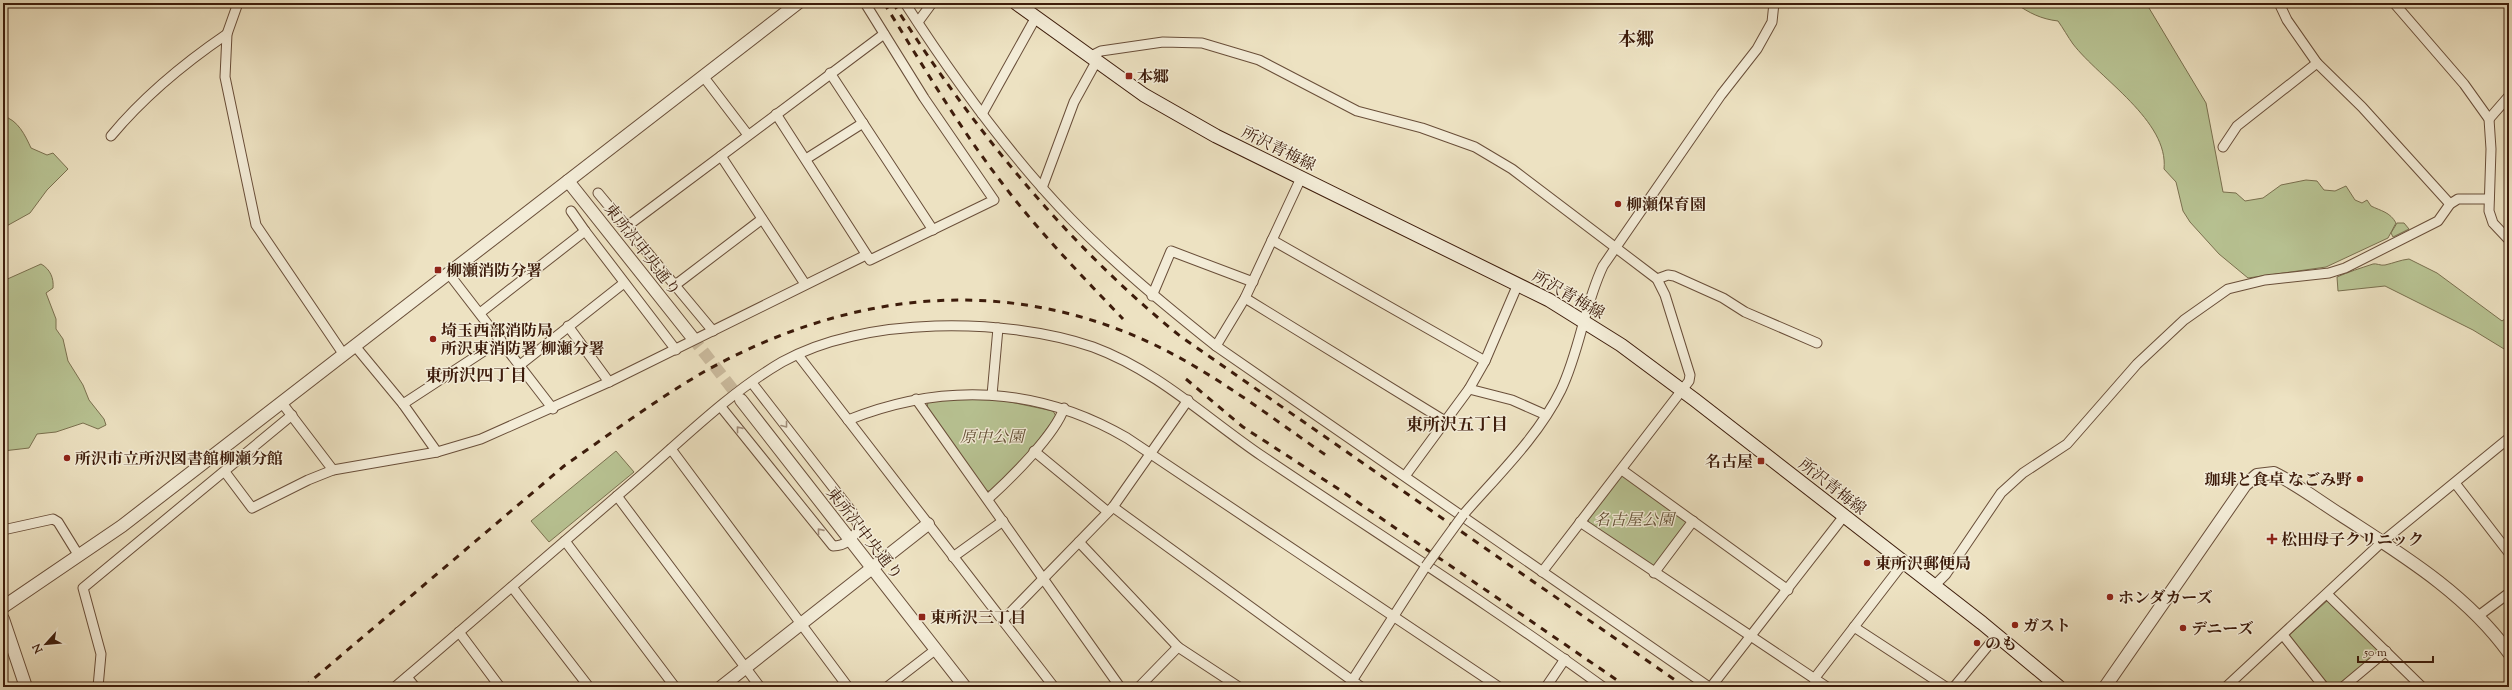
<svg xmlns="http://www.w3.org/2000/svg" width="2512" height="690" font-family="'Sorts Mill Goudy','Noto Serif JP',serif">
<style>
.green{fill:#b8c393;stroke:#7a704f}
.lines{fill:none;stroke-linecap:round;stroke-linejoin:round}
.tertiary-tunnel{stroke:#caba9d;stroke-width:12;stroke-dasharray:12 6;stroke-linecap:butt}
.minor-casing{stroke:#694e39;stroke-width:11}
.tertiary-casing{stroke:#694e39;stroke-width:14}
.secondary-casing{stroke:#3d1c0b;stroke-width:15}
.minor{stroke:#f3ecd7;stroke-width:9}
.tertiary{stroke:#f3ecd7;stroke-width:12}
.secondary{stroke:#f3ecd7;stroke-width:13}
.rail{stroke:#3d1c0b;stroke-width:3;stroke-dasharray:7 7;stroke-linecap:butt}
.minor-bridge-casing{stroke:#694e39;stroke-width:11;stroke-linecap:butt}
.minor-bridge{stroke:#f3ecd7;stroke-width:9}
.oneway{stroke:#a18e7b}
.poi-dot{fill:#8f2418;stroke:#f3ecd7;stroke-width:1.5}
.labels{text-anchor:middle;stroke-width:3;stroke-linejoin:round;paint-order:stroke}
.poi-label{font-size:16px;font-weight:bold;fill:#3d1c0b;stroke:#f3ecd7;text-anchor:start}
.street-label{font-size:16px;fill:#3d1c0b;stroke:#f3ecd7}
.park-label{font-size:16px;font-style:italic;fill:#624e34;stroke:#f3ecd7}
.neighbourhood-label{font-size:17px;font-weight:bold;fill:#3d1c0b;stroke:#f3ecd7}
.quarter-label{font-size:18px;font-weight:bold;fill:#3d1c0b;stroke:#f3ecd7}
</style>
<rect width="100%" height="100%" fill="#ede2c2"/>
<filter id="stains"><feTurbulence type="fractalNoise" baseFrequency=".005" numOctaves="4"/><feColorMatrix values="0 0 0 0 .2 0 0 0 0 .09 0 0 0 0 .02 0 0 0 .5 -.17"/></filter>
<radialGradient id="worn" r=".72"><stop offset=".6" stop-color="#630" stop-opacity="0"/><stop offset="1" stop-color="#630" stop-opacity=".3"/></radialGradient>
<g class="green">
<path d="M2015,3H2146L2206,103L2223,192L2236,193L2245,201L2263,198L2281,185L2306,180L2317,181L2324,190L2335,191L2346,186L2355,200L2362,203L2367,200L2371,206C2381,211 2390,212 2396,223L2388,238L2326,267L2248,278L2219,254L2190,222L2183,211L2176,182L2164,169C2169,121 2100,79 2073,44C2068,37 2063,28 2058,21C2041,19 2029,13 2015,3Z"/>
<path d="M3,116C18,120 25,135 31,148L47,155L53,153L68,169L47,190L30,213L3,228Z"/>
<path d="M2397,223H2404L2409,229L2393,237L2391,233Z"/>
<path d="M2409,259L2437,273L2502,321L2509,316V352L2473,330L2385,286L2338,291L2337,277C2348,272 2361,268 2373,264C2376,263 2381,266 2385,265C2394,263 2400,260 2409,259Z"/>
<path d="M41,264C50,269 54,278 53,288L46,293L56,319V329L63,339L68,361L83,385L89,400L104,419L106,425L98,429L83,423L56,432L37,434L29,448L3,451V281Z"/>
<path d="M957,399L1001,400L1053,411L1056,416L1032,449L990,491H986L927,408L928,402Z"/>
<path d="M616,451L634,472L549,542L531,521Z"/>
<path d="M1621,476H1625L1687,521L1688,525L1656,567H1651L1590,525L1588,520Z"/>
<path d="M2328,600L2379,652L2338,687H2326L2287,637Z"/>
</g>
<g class="lines">
<path class="tertiary-tunnel" d="M692,337L741,400"/>
<g class="minor-casing">
<g id="minor">
<path d="M238,3L227,34L225,77L256,225L344,355"/>
<path d="M905,3C954,79 1008,154 1071,219C1116,265 1166,306 1216,346L1709,687"/>
<path d="M2279,3L2287,20L2317,63L2362,107L2450,204"/>
<path d="M2394,3L2464,84L2489,119L2491,149L2489,211L2493,223L2509,240"/>
<path d="M2508,3L2509,4"/>
<path d="M918,22L932,3"/>
<path d="M1089,57L1101,51L1163,42L1202,43L1259,60L1357,111L1422,128L1475,147L1512,169L1657,279L1665,295L1690,375L1689,381L1542,572"/>
<path d="M830,73L933,230"/>
<path d="M703,76L748,135"/>
<path d="M776,114L870,260L994,200L924,98L865,3"/>
<path d="M982,114L1036,17"/>
<path d="M2489,119L2509,96"/>
<path d="M111,136C145,95 183,64 227,34"/>
<path d="M2223,147L2237,126L2317,63"/>
<path d="M721,156L805,284"/>
<path d="M806,159L863,123"/>
<path d="M1042,188L1074,102L1096,62"/>
<path d="M598,193L713,331"/>
<path d="M571,211L585,231"/>
<path d="M626,227L884,34"/>
<path d="M1272,240L1485,361"/>
<path d="M449,274L553,409"/>
<path d="M1657,279L1668,275L1674,276L1723,298L1745,312L1817,343"/>
<path d="M674,286L762,219"/>
<path d="M1152,296L1171,251L1253,282"/>
<path d="M1245,298L1445,421"/>
<path d="M480,313L585,231L676,350"/>
<path d="M568,326L609,382"/>
<path d="M355,346L403,404L437,452"/>
<path d="M1216,346L1245,298L1301,178"/>
<path d="M798,355L1054,687"/>
<path d="M520,365L624,283"/>
<path d="M1469,389L1512,400L1546,415"/>
<path d="M992,395L998,328"/>
<path d="M916,399L1120,687"/>
<path d="M282,403L333,470"/>
<path d="M403,404L501,340"/>
<path d="M721,407L833,546C846,546 853,538 859,528L853,513L752,383"/>
<path d="M848,420C943,382 1038,386 1127,438L1499,687"/>
<path d="M671,449L848,687"/>
<path d="M1034,451L1108,512"/>
<path d="M1622,470L1788,590"/>
<path d="M225,472L252,508L308,480L333,470L437,452L481,439L609,382L866,255"/>
<path d="M1405,476L1469,389L1485,361L1518,284"/>
<path d="M2455,483L2509,553"/>
<path d="M617,496L760,687"/>
<path d="M988,499C1010,479 1055,435 1064,408"/>
<path d="M1113,507L1361,687"/>
<path d="M1463,515C1497,476 1538,437 1561,390C1580,350 1584,306 1603,266L1721,95L1757,49L1772,22L1774,3"/>
<path d="M1580,522L1827,687"/>
<path d="M3,530L53,519L58,522L79,556"/>
<path d="M565,541L675,687"/>
<path d="M1079,542L1178,647L1239,687"/>
<path d="M953,557L1003,521"/>
<path d="M1654,573L1693,521"/>
<path d="M1934,586L1946,574L2001,493L2023,473L2067,444L2137,364L2184,320L2228,289L2265,280L2329,273L2345,268L2438,221L2450,204L2458,199H2489"/>
<path d="M512,587L589,687"/>
<path d="M2328,595L2422,687"/>
<path d="M2477,617L2509,593"/>
<path d="M1003,620L1113,507L1188,400"/>
<path d="M1854,627L1946,687"/>
<path d="M459,632L500,687"/>
<path d="M2283,635L2324,687"/>
<path d="M407,677L415,687"/>
<path d="M1814,679L1904,562"/>
<path d="M98,687L101,654L83,588L292,415"/>
<path d="M395,687C474,620 552,552 631,484C679,443 727,394 782,362C863,316 1006,317 1093,347C1158,371 1206,418 1262,456C1376,533 1492,606 1603,687"/>
<path d="M887,687L935,650"/>
<path d="M1139,687L1178,647"/>
<path d="M1348,687L1426,566"/>
<path d="M1546,687L1565,659"/>
<path d="M1711,687L1844,516"/>
<path d="M1954,687L1997,635"/>
<path d="M2226,687L2382,542L2509,438"/>
<path d="M2343,687L2386,651"/>
</g>
</g>
<g class="tertiary-casing">
<g id="tertiary">
<path d="M568,181L692,337"/>
<path d="M741,400L965,687"/>
<path d="M3,607L122,526L798,3"/>
<path d="M3,619L26,687"/>
<path d="M721,687L928,524"/>
<path d="M2105,687L2245,485L2257,475L2274,473C2298,485 2319,501 2341,515C2401,554 2467,594 2509,653"/>
</g>
</g>
<g class="secondary-casing">
<path id="secondary" d="M1016,3L1144,95L1216,136L1549,300L1621,345L1695,400L1982,623L2059,687"/>
</g>
<use href="#minor" class="minor"/>
<use href="#tertiary" class="tertiary"/>
<use href="#secondary" class="secondary"/>
<g class="rail">
<path d="M884,3C922,64 958,126 1002,183C1039,232 1081,275 1123,319"/>
<path d="M893,3C972,127 1065,243 1180,336L1685,687"/>
<path d="M1186,379L1243,427L1340,490L1627,687"/>
<path d="M304,687L564,466C610,434 661,396 709,369C852,291 1006,274 1155,345C1217,375 1273,419 1330,458"/>
</g>
<g class="minor-bridge-casing">
<path id="minor-bridge" d="M1426,566L1463,515"/>
</g>
<use href="#minor-bridge" class="minor-bridge"/>
</g>
<defs><path id="oneway-chevron" d="M-2-3.5L2.5 0L-2 3.5" fill="none" stroke-width="1.6" stroke-linecap="round" stroke-linejoin="round"/></defs>
<g class="oneway">
<use href="#oneway-chevron" transform="translate(785 425) rotate(52)"/>
<use href="#oneway-chevron" transform="translate(739 429) rotate(-129)"/>
<use href="#oneway-chevron" transform="translate(820 531) rotate(-129)"/>
</g>
<g class="poi-dot">
<rect x="1125" y="72" width="8" height="8" rx="2"/>
<circle cx="1618" cy="204" r="4"/>
<rect x="434" y="266" width="8" height="8" rx="2"/>
<circle cx="433" cy="339" r="4"/>
<circle cx="67" cy="458" r="4"/>
<rect x="1757" y="457" width="8" height="8" rx="2"/>
<circle cx="2360" cy="479" r="4"/>
<path d="M2270 533h4v4h4v4h-4v4h-4v-4h-4v-4h4z"/>
<circle cx="1867" cy="563" r="4"/>
<circle cx="2110" cy="597" r="4"/>
<rect x="918" y="613" width="8" height="8" rx="2"/>
<circle cx="2015" cy="625" r="4"/>
<circle cx="2183" cy="628" r="4"/>
<circle cx="1977" cy="643" r="4"/>
</g>
<g class="labels">
<g class="poi-label">
<text x="1137" y="82">本郷</text>
<text x="1626" y="210">柳瀬保育園</text>
<text x="446" y="276">柳瀬消防分署</text>
<text x="441" y="336">埼玉西部消防局<tspan x="441" dy="18">所沢東消防署 柳瀬分署</tspan></text>
<text x="75" y="464">所沢市立所沢図書館柳瀬分館</text>
<text x="1753" y="467" text-anchor="end">名古屋</text>
<text x="2352" y="485" text-anchor="end">珈琲と食卓 なごみ野</text>
<text x="2281" y="545">松田母子クリニック</text>
<text x="1875" y="569">東所沢郵便局</text>
<text x="2118" y="603">ホンダカーズ</text>
<text x="930" y="623">東所沢三丁目</text>
<text x="2023" y="631">ガスト</text>
<text x="2191" y="634">デニーズ</text>
<text x="1985" y="649">のも</text>
</g>
<g class="street-label">
<text transform="translate(1279 148) rotate(26)" y="6">所沢青梅線</text>
<text transform="translate(643 249) rotate(52)" y="6">東所沢中央通り</text>
<text transform="translate(1569 294) rotate(30)" y="6">所沢青梅線</text>
<text transform="translate(1833 486) rotate(38)" y="6">所沢青梅線</text>
<text transform="translate(865 533) rotate(52)" y="6">東所沢中央通り</text>
</g>
<g class="park-label">
<text x="992" y="442">原中公園</text>
<text x="1634" y="525">名古屋公園</text>
</g>
<g class="neighbourhood-label">
<text x="476" y="381">東所沢四丁目</text>
<text x="1457" y="430">東所沢五丁目</text>
</g>
<g class="quarter-label">
<text x="1636" y="45">本郷</text>
</g>
</g>
<rect width="2512" height="690" fill="none" stroke="#ede2c2" stroke-width="16"/>
<rect x="4" y="4" width="2504" height="682" fill="none" stroke="#3d1c0b" stroke-width="2"/>
<rect x="8" y="8" width="2496" height="674" fill="none" stroke="#3d1c0b"/>
<g transform="translate(46 644) rotate(243)" stroke="#f3ecd7" stroke-width="3" paint-order="stroke">
<path d="M0-3L7 15L0 10L-7 15Z" fill="#3d1c0b"/>
<text y="-6" font-size="11" font-weight="bold" text-anchor="middle" fill="#3d1c0b">N</text>
</g>
<path d="M2358 656v6h75v-6" fill="none" stroke="#3d1c0b" stroke-width="2"/>
<text x="2364" y="656" font-size="12" fill="#3d1c0b" stroke="#f3ecd7" stroke-width="3" paint-order="stroke">50 m</text>
<rect width="100%" height="100%" filter="url(#stains)"/>
<rect width="100%" height="100%" fill="url(#worn)"/>
</svg>
